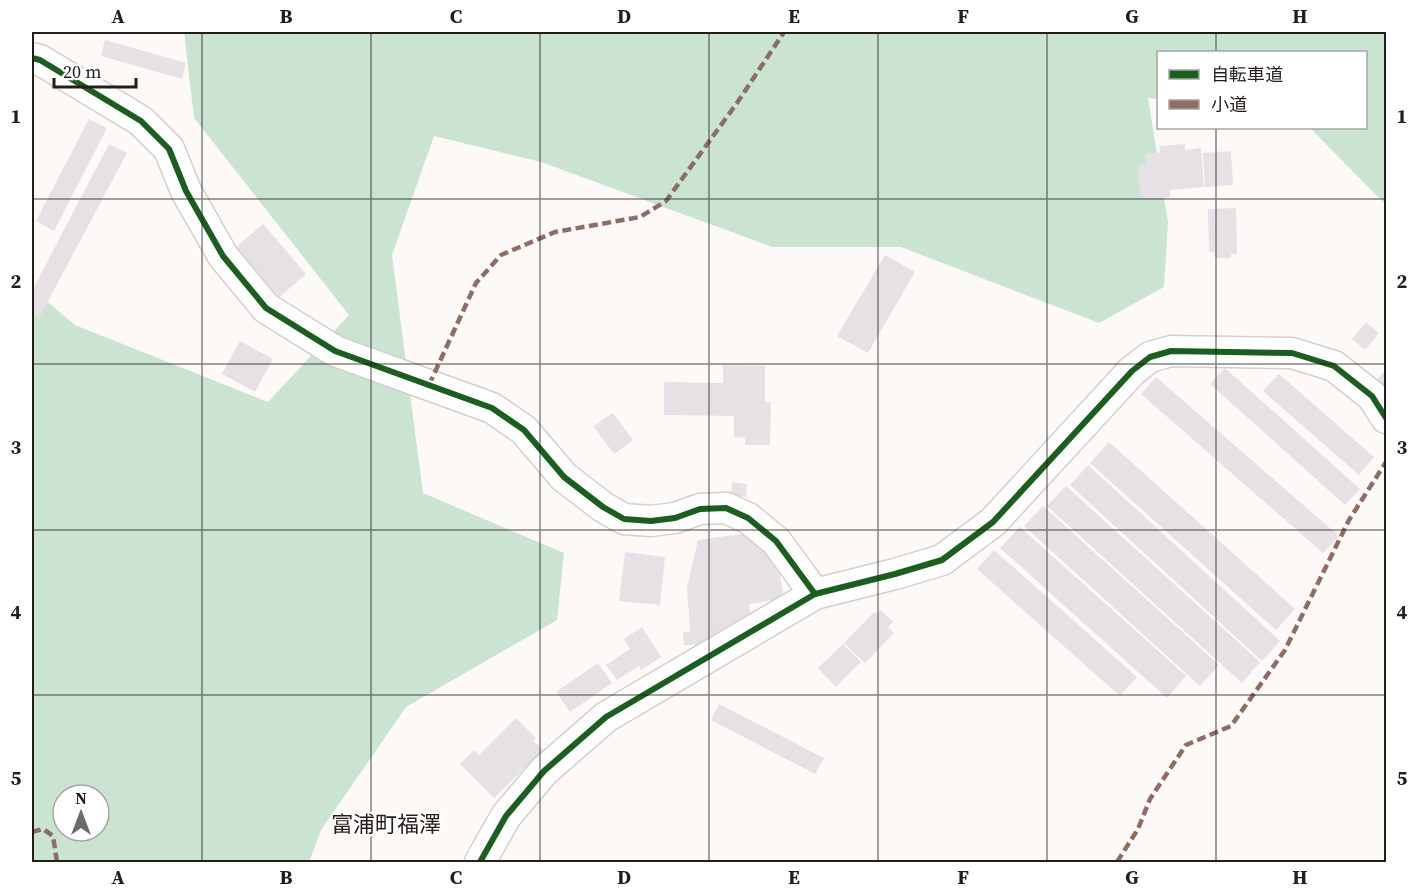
<svg xmlns="http://www.w3.org/2000/svg" width="1418" height="894" font-family="'Source Serif 4','Noto Sans JP',serif">
<style>
.green{fill:#cbe4d2;fill-rule:evenodd}
.building{fill:#e6e1e4}
.lines{fill:none;stroke-linecap:round;stroke-linejoin:round}
.street-casing{stroke:#d4cfcc;stroke-width:33}
.street{stroke:#fffefe;stroke-width:30}
.quiet{stroke:#8d6e63;stroke-width:4.5;stroke-dasharray:9 4.5;stroke-linecap:butt}
.cycleway-casing{stroke:#fff;stroke-width:10}
.cycleway{stroke:#1b5e20;stroke-width:6}
.grid{fill:none;stroke:#251d19;stroke-width:1.5;stroke-opacity:0.55}
.labels{text-anchor:middle;stroke-width:4.5;stroke-linejoin:round;paint-order:stroke}
.quarter-label{font-size:22px;fill:#251d19;stroke:#fff}
.neatline{fill:none;stroke:#251d19;stroke-width:2}
.grid-label{font-size:20px;text-anchor:middle;font-weight:bold;fill:#251d19}
</style>
<rect width="100%" height="100%" fill="#fcf9f7"/>
<path class="green" d="M184,32H1386V205L1310,128H1366V52H1158V99L1148,98L1168,222L1164,287L1099,323L901,247H772L541,162L434,136L392,255L423,493L564,553L557,620L406,707L321,830L309,862H32V289L75,325L268,402L349,315L194,118ZM63,795H99V831H63Z"/>
<g class="building">
<path d="M105,40L186,63L182,79L101,56Z"/>
<path d="M89,119L107,128L54,231L36,221Z"/>
<path d="M109,144L127,153L39,318L32,313V291Z"/>
<path d="M1185,144V150L1201,148L1204,187L1170,190V197L1145,199V196H1140L1138,165L1146,164L1145,154L1160,153L1159,146Z"/>
<path d="M1231,151L1233,185L1205,187L1203,153Z"/>
<path d="M1236,208L1237,254H1231V258H1215L1214,252H1209L1208,209Z"/>
<path d="M263,224L306,274L276,300L233,250Z"/>
<path d="M885,255L915,272L868,353L837,336Z"/>
<path d="M1366,322L1379,333L1365,350L1352,339Z"/>
<path d="M240,341L273,359L255,392L222,374Z"/>
<path d="M723,365L765,366V402H771L770,445H745V438L734,437V416L664,415V382L723,383Z"/>
<path d="M1225,368L1360,489L1345,505L1210,384Z"/>
<path d="M1386,369V390L1376,381Z"/>
<path d="M1279,374L1374,457L1359,475L1263,391Z"/>
<path d="M1156,377L1339,536L1323,553L1141,394Z"/>
<path d="M613,413L633,440L614,454L593,426Z"/>
<path d="M1109,442L1295,609L1276,630L1090,463Z"/>
<path d="M1088,465L1280,641L1262,661L1070,485Z"/>
<path d="M732,482L747,484L746,497L731,495Z"/>
<path d="M1066,486L1260,662L1242,683L1047,506Z"/>
<path d="M1043,506L1219,665L1200,686L1024,526Z"/>
<path d="M1020,527L1186,676L1167,698L1000,548Z"/>
<path d="M749,533L775,548L784,598L749,604L751,625L699,647V645H684L683,632H690L687,587L698,540Z"/>
<path d="M994,550L1137,677L1120,696L977,569Z"/>
<path d="M625,552L665,557L660,605L619,601Z"/>
<path d="M881,610L893,622L888,627L894,633L865,663L844,643L874,612L877,614Z"/>
<path d="M642,627L661,657L641,670L639,666L617,680L606,665L630,649L624,639Z"/>
<path d="M843,644L861,662L836,687L818,668Z"/>
<path d="M598,663L612,683L570,712L556,692Z"/>
<path d="M719,704L824,758L815,774L711,720Z"/>
<path d="M516,718L536,738L533,740L543,750L494,798L460,764L474,750L479,755Z"/>
</g>
<g class="lines">
<g class="street-casing">
<g id="street">
<path d="M32,58L40,60L141,121L169,149L186,191L223,256L266,308L335,351L492,408L524,430L564,477L603,507L624,519L651,521L675,518L700,509L726,508L748,518L776,541L815,594"/>
<path d="M480,862L506,816L544,771L606,717L815,594L895,574L942,560L993,522L1132,371L1150,357L1171,351L1292,353L1334,366L1372,396L1386,418"/>
</g>
</g>
<use href="#street" class="street"/>
<g class="quiet">
<path d="M429,385L476,283L501,255L555,232L640,217L666,201L737,103L784,32"/>
<path d="M32,832L43,829L53,836L57,862"/>
<path d="M1117,862L1138,829L1150,799L1186,745L1231,726L1285,650L1349,520L1386,462"/>
</g>
<g class="cycleway-casing">
<g id="cycleway">
<path d="M32,58L40,60L141,121L169,149L186,191L223,256L266,308L335,351L492,408L524,430L564,477L603,507L624,519L651,521L675,518L700,509L726,508L748,518L776,541L815,594"/>
<path d="M480,862L506,816L544,771L606,717L815,594L895,574L942,560L993,522L1132,371L1150,357L1171,351L1292,353L1334,366L1372,396L1386,418"/>
</g>
</g>
<use href="#cycleway" class="cycleway"/>
</g>
<path class="grid" d="M202,32V862M371,32V862M540,32V862M709,32V862M878,32V862M1047,32V862M1216,32V52M1216,128V862M32,199H1386M32,364H1386M32,530H1386M32,695H1386"/>
<g class="labels">
<g class="quarter-label">
<text x="386" y="832">富浦町福澤</text>
</g>
</g>
<rect width="1418" height="894" fill="none" stroke="#ffffff" stroke-width="66"/>
<rect x="1157" y="51" width="210" height="78" fill="#ffffff" stroke="#a8a5a3" stroke-width="1.5"/>
<rect x="1169" y="70" width="30" height="9" fill="#1b5e20" stroke="#a8a5a3" stroke-width="1.5"/>
<text x="1211" y="81" font-size="18" fill="#251d19">自転車道</text>
<rect x="1169" y="100" width="30" height="9" fill="#8d6e63" stroke="#a8a5a3" stroke-width="1.5"/>
<text x="1211" y="111" font-size="18" fill="#251d19">小道</text>
<g transform="translate(81 813)"><circle r="28" fill="#ffffff" stroke="#a8a5a3" stroke-width="1.5"/>
<path d="M0-4.5L10 22L0 15L-10 22Z" fill="#706a67"/>
<text y="-9" font-size="16" font-weight="bold" text-anchor="middle" fill="#251d19">N</text>
</g>
<path d="M54 78v9h82v-9" fill="none" stroke="#251d19" stroke-width="3"/>
<text x="63" y="78" font-size="18" fill="#251d19" stroke="#ffffff" stroke-width="4.5" paint-order="stroke">20 m</text>
<rect x="33" y="33" width="1352" height="828" class="neatline"/>
<g class="grid-label">
<text x="118" y="23">A</text>
<text x="286" y="23">B</text>
<text x="456" y="23">C</text>
<text x="624" y="23">D</text>
<text x="794" y="23">E</text>
<text x="963" y="23">F</text>
<text x="1132" y="23">G</text>
<text x="1300" y="23">H</text>
<text x="16" y="123">1</text>
<text x="1402" y="123">1</text>
<text x="16" y="288">2</text>
<text x="1402" y="288">2</text>
<text x="16" y="454">3</text>
<text x="1402" y="454">3</text>
<text x="16" y="619">4</text>
<text x="1402" y="619">4</text>
<text x="16" y="785">5</text>
<text x="1402" y="785">5</text>
<text x="118" y="884">A</text>
<text x="286" y="884">B</text>
<text x="456" y="884">C</text>
<text x="624" y="884">D</text>
<text x="794" y="884">E</text>
<text x="963" y="884">F</text>
<text x="1132" y="884">G</text>
<text x="1300" y="884">H</text>
</g>
</svg>
